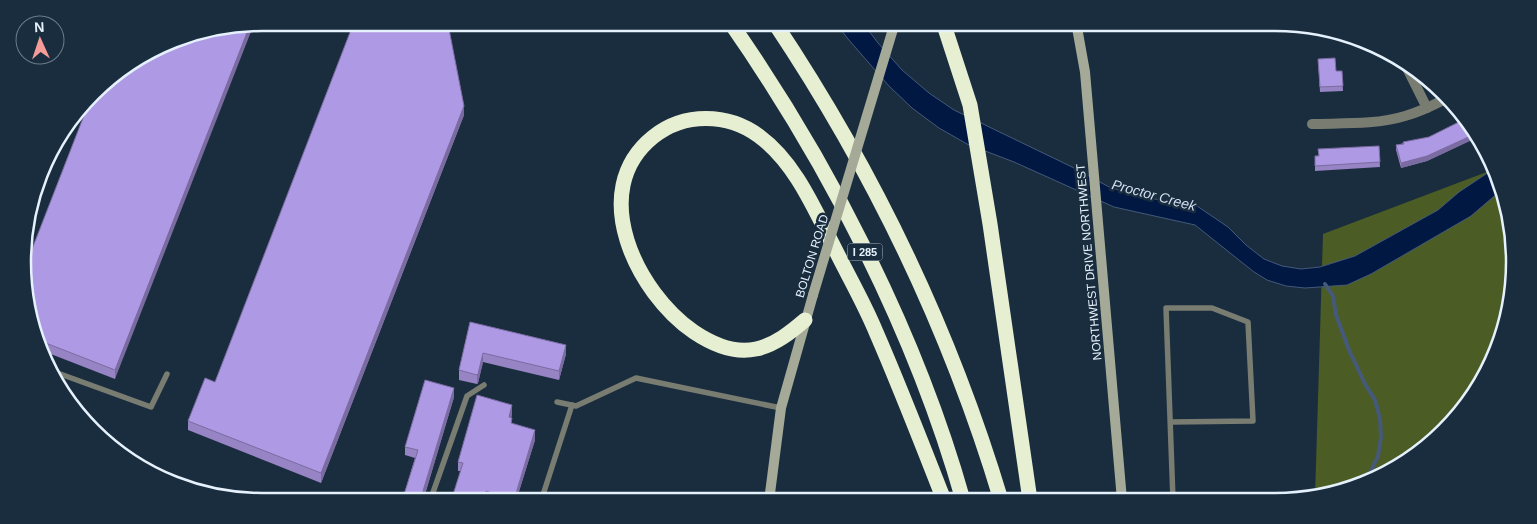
<svg xmlns="http://www.w3.org/2000/svg" width="1537" height="524" font-family="Helvetica,sans-serif">
<style>
.green{fill:#4b5d24}
.water{fill:#001842;stroke:#45597a}
.lines{fill:none;stroke-linecap:round;stroke-linejoin:round}
.stream{stroke:#45597a;stroke-width:4}
.lane{stroke:#797c71;stroke-width:5.5}
.street{stroke:#797c71;stroke-width:10}
.secondary{stroke:#a5aa98;stroke-width:10}
.highway{stroke:#e6efd1;stroke-width:15}
.secondary-bridge{stroke:#a5aa98;stroke-width:10}
.wall{fill:#9684c4}
.shaded-wall{fill:#7a6ba0}
.building{fill:#ae99e4;stroke:#7a6ba0}
.labels{text-anchor:middle;stroke-width:5;stroke-linejoin:round;paint-order:stroke}
.shield{fill:#1a2d3e;stroke:#a8b6c3;stroke-width:1}
.shield-label{font-size:11px;font-weight:bold;fill:#e5f1fc}
.street-label{font-size:12px;fill:#e5f1fc;stroke:#1a2d3e}
.water-label{font-size:14px;font-style:italic;fill:#d1def0;stroke:#1a2d3e}
.rim{fill:none;stroke:#e5f1fc;stroke-width:2.5}
</style>
<rect width="100%" height="100%" fill="#1a2d3e"/>
<path class="green" d="M1492,170L1512,230L1506,324L1482,382L1433,442L1381,477L1315,497L1323,234Z"/>
<path class="water" d="M836,23H863L878,43L902,70L929,93L954,110L1070,166L1111,188L1163,201L1182,203L1197,206L1228,227L1246,245L1264,259L1282,266L1301,269L1320,267L1355,256L1438,210L1459,192L1492,170L1499,192L1471,216L1371,274L1347,285L1305,288L1286,286L1267,280L1254,272L1195,225L1114,207L1014,162L967,144L939,128L912,108L889,86L848,39Z"/>
<g class="lines">
<path class="stream" d="M1325,284L1333,296L1336,315L1349,350L1365,384L1375,400L1380,419L1381,437L1378,456L1366,481"/>
<g class="lane">
<path d="M52,371L151,407L167,374"/>
<path d="M557,402L576,406L636,378L781,408"/>
<path d="M1171,422L1253,421L1248,322L1212,308H1166L1173,500"/>
<path d="M430,501L467,396L484,385"/>
<path d="M541,501L572,405"/>
</g>
<g class="street">
<path d="M1405,64L1427,108"/>
<path d="M1312,124C1342,123 1376,125 1405,116C1419,112 1432,106 1445,99"/>
</g>
<g class="secondary">
<path d="M1076,22L1085,72L1122,500"/>
<path d="M769,501L781,408L813,295"/>
</g>
<g class="highway">
<path d="M730,22C829,164 916,333 963,500"/>
<path d="M774,22C873,170 950,330 1001,500"/>
<path d="M943,22L970,105L990,224L1030,500"/>
<path d="M805,320C791,332 775,345 756,349C734,354 712,344 694,332C637,293 586,191 653,137C684,112 728,113 759,136C797,164 816,213 837,253C850,279 865,305 876,332C900,387 922,444 944,500"/>
</g>
<path class="secondary-bridge" d="M813,295L893,29"/>
</g>
<g class="wall">
<path d="M1342,33L1353,39L1342,40Z"/>
<path d="M171,41L115,379L43,351L31,324Z"/>
<path d="M1318,59L1336,71H1342L1343,91L1320,92Z"/>
<path d="M464,115L321,483L188,430V421L215,382Z"/>
<path d="M1463,120L1478,137L1427,161L1401,168L1396,150V145L1429,137Z"/>
<path d="M1379,146L1380,167L1315,171V156Z"/>
<path d="M470,322L566,354L559,380L483,362L478,383L477,384L459,380V370Z"/>
<path d="M454,397L423,501H402L415,458L405,455V447Z"/>
<path d="M512,414L511,418L512,423L535,440L516,501H488L486,500L460,471H458V462Z"/>
</g>
<g class="shaded-wall">
<path d="M254,24L115,379V370L250,25Z"/>
<path d="M464,106V115L321,483V473Z"/>
<path d="M1475,134L1478,137L1427,161L1401,168V163Z"/>
<path d="M566,345V354L559,380V371Z"/>
<path d="M483,353V362L478,383L477,384V375Z"/>
<path d="M454,388V397L423,501H420Z"/>
<path d="M512,405V414L509,426V417Z"/>
<path d="M535,430V440L516,501H514Z"/>
<path d="M486,491V500L483,501Z"/>
</g>
<g class="building">
<path d="M354,22H432L449,29L464,106L321,473L188,421L205,378L215,382Z"/>
<path d="M250,25L115,370L38,340L31,324L27,262L90,100L104,82L171,41Z"/>
<path d="M1335,58L1336,71H1342L1343,86L1320,87L1318,59Z"/>
<path d="M1463,120L1475,134L1427,156L1401,163L1396,145L1404,144L1403,142L1429,137Z"/>
<path d="M1379,146L1380,162L1315,166V156H1319L1318,149Z"/>
<path d="M470,322L566,345L559,371L483,353L478,374L477,375L459,370Z"/>
<path d="M425,380L454,388L420,501H402L418,450L405,447Z"/>
<path d="M477,395L512,405L509,417L512,418L511,423L535,430L514,500L486,491L483,501H451L463,463L458,462Z"/>
</g>
<g class="labels">
<rect class="shield" x="847.5" y="243.5" width="35" height="17" rx="4"/>
<g class="shield-label">
<text x="865" y="256">I 285</text>
</g>
<g class="street-label">
<text transform="translate(812 256) rotate(-73)" y="4">BOLTON ROAD</text>
<text transform="translate(1089 262) rotate(-95)" y="4">NORTHWEST DRIVE NORTHWEST</text>
</g>
<g class="water-label">
<text transform="translate(1154 195) rotate(15)" y="5">Proctor Creek</text>
</g>
</g>
<path d="M0 0H1537V524H0ZM262 31H1275A231 231 0 0 1 1506 262V262A231 231 0 0 1 1275 493H262A231 231 0 0 1 31 262V262A231 231 0 0 1 262 31Z" fill="#1a2d3e" fill-rule="evenodd"/>
<path class="rim" d="M262 31H1275A231 231 0 0 1 1506 262V262A231 231 0 0 1 1275 493H262A231 231 0 0 1 31 262V262A231 231 0 0 1 262 31Z"/>
<g transform="translate(40 40) rotate(357)"><circle r="24" fill="#1a2d3e" stroke="#6b7b8a"/>
<path d="M0-4L9 19L0 12L-9 19Z" fill="#f59b98"/>
<text y="-8" font-size="14" font-weight="bold" text-anchor="middle" fill="#e5f1fc">N</text>
</g>
</svg>
